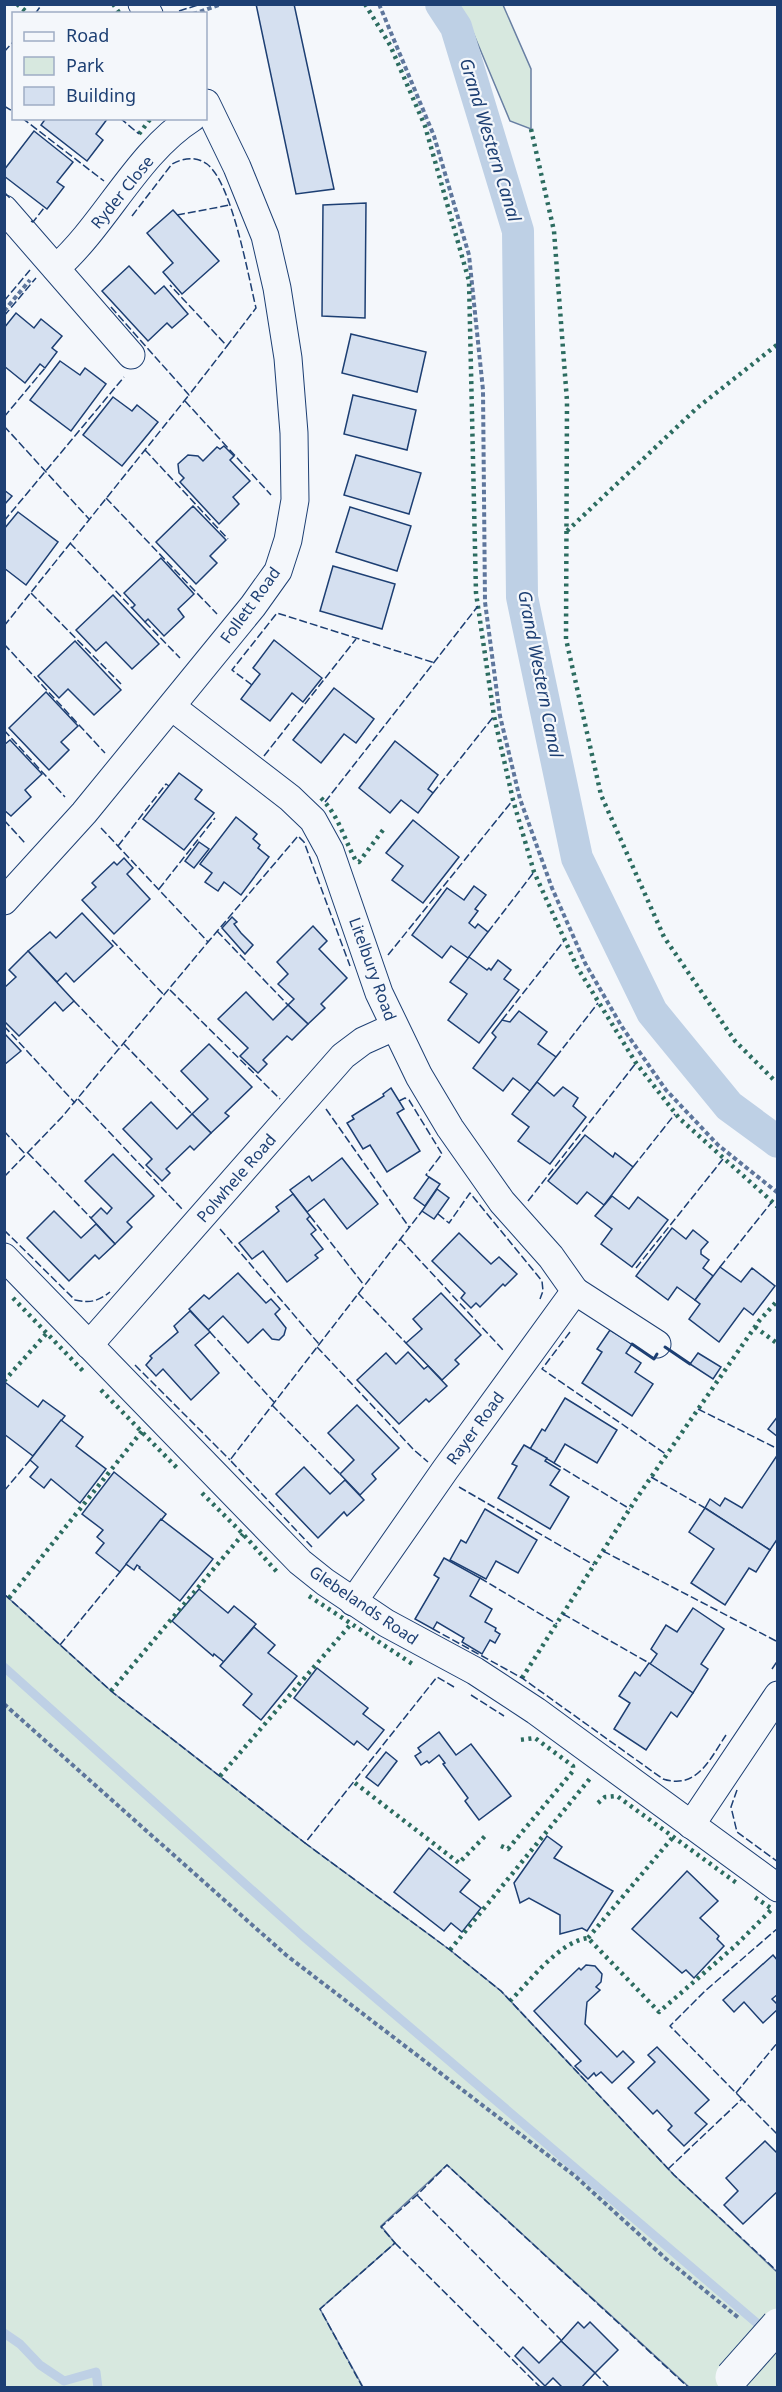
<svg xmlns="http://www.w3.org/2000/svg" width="782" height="2392" font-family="'Noto Sans',sans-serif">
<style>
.green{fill:#d7e8df;stroke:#687fa3;stroke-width:1.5}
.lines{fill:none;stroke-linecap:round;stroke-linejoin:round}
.stream{stroke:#bed0e5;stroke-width:9}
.canal{stroke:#bed0e5;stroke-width:32}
.building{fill:#d5e0f0;stroke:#1d3f73;stroke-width:1.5}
.minor-casing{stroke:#1d3f73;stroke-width:29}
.path{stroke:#5e769c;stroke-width:4;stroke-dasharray:4.5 3;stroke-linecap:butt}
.minor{stroke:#f4f7fb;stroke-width:27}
.tertiary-bridge-casing{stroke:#1d3f73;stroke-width:35;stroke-linecap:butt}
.tertiary-bridge{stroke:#f4f7fb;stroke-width:33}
.hedge{stroke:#2c6c60;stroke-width:4.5;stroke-dasharray:3 4.5;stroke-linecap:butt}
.fence{stroke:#1d3f73;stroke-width:1.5;stroke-dasharray:8 3;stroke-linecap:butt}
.wall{stroke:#1d3f73;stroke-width:3}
.labels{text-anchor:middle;stroke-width:4.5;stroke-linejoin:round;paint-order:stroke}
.street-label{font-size:16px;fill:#1d3f73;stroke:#f4f7fb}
.water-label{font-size:18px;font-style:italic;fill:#1d3f73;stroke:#f4f7fb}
</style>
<rect width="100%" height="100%" fill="#f4f7fb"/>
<g class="green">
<path d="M459,5H503L531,69V129L510,121L467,18Z"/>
<path d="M4,1594L111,1691L305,1843L450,1950L501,1991L674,2175L777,2272V2387H689L447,2165L381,2226L395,2243L320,2309L363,2387H5Z"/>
</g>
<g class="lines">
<g class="stream">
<path d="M4,1667L303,1936L765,2330"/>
<path d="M4,2333L20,2344L40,2365L64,2381L96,2372L98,2388"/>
</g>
<path class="canal" d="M441,4L456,27L518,231L522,597L577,858L652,1012L729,1106L778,1142"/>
</g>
<g class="building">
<path d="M256,4H294L334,189L296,194Z"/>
<path d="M46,118H108L96,134L103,140L87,161L41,125Z"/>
<path d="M34,131L73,162L57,182L64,187L47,209L4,176V170Z"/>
<path d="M366,203L365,318L322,316L323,205Z"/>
<path d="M173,210L219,261L182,294L163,272L173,263L147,233Z"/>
<path d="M129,266L155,294L164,286L188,314L172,328L167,323L148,341L102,291Z"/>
<path d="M16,313L34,328L41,319L62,336L52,348L57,352L45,368L40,364L25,383L4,366V328Z"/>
<path d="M351,334L426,352L417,392L342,373Z"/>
<path d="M60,361L80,375L85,368L106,384L71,431L30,400Z"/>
<path d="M353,395L416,410L407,450L344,434Z"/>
<path d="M113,397L132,411L137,405L158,422L122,466L83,435Z"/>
<path d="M224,446L234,456L230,460L250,481L233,497L239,504L219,524L180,482L184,478L179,473L178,464L188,455L198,456L203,461L217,447L220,449Z"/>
<path d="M356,455L421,473L409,514L344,495Z"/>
<path d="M4,490L12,496L4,505Z"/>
<path d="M193,506L226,540L210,556L217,563L196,584L156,542Z"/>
<path d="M350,507L411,526L397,571L336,552Z"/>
<path d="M18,512L58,542L26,585L4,568V529Z"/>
<path d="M161,558L194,594L178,609L184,617L164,636L148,619L145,622L132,608L135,605L124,593Z"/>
<path d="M333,566L395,584L382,629L320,611Z"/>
<path d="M113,595L159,644L132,669L106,642L96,651L76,630Z"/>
<path d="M274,640L322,678L303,702L292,693L270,721L241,699L260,674L253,668Z"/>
<path d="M75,641L121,690L94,715L68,689L59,698L38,676Z"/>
<path d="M334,688L374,719L356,743L344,734L321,763L293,740Z"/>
<path d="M46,692L78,726L61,742L69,750L49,770L9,728Z"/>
<path d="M10,740L42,774L25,790L31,797L11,816L4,810V745Z"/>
<path d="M395,741L438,775L428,789L433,793L418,813L401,800L390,813L359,788Z"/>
<path d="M179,773L202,790L195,799L214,813L184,850L143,819Z"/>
<path d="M236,817L257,834L253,839L260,845L258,848L269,857L241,895L224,882L218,891L205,882L212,873L200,864Z"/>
<path d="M413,820L459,857L423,903L392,880L403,866L386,853Z"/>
<path d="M199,842L209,849L194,868L185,861Z"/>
<path d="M124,858L133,868L127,874L150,899L114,934L82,900L96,887L92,883L114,862L117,865Z"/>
<path d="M474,886L486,895L475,909L478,911L469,923L475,928L478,924L488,932L468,958L451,946L442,958L412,935L447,888L464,900Z"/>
<path d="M82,913L113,946L74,982L66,973L57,982L28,951L50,932L56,938Z"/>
<path d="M232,917L237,922L234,924L241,933L253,945L245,954L222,928Z"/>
<path d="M313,926L327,941L319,949L347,978L321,1004L325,1008L308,1024L288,1005L294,999L278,984L288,974L277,962Z"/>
<path d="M28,951L74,1001L63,1011L55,1002L19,1036L4,1021V988L16,977L9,970Z"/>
<path d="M469,957L487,970L489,968L491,970L498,960L511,970L504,979L519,990L479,1043L448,1020L467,994L450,982Z"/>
<path d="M246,992L273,1020L288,1005L308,1024L292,1040L287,1036L263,1060L267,1064L258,1073L240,1056L248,1048L218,1019Z"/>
<path d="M519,1011L547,1032L538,1044L556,1057L530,1091L513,1078L503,1091L473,1068L496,1037L492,1033L502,1020L510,1022Z"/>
<path d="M4,1033L21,1051L4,1065Z"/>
<path d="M209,1044L252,1087L225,1113L229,1116L211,1133L192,1114L208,1099L181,1071Z"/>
<path d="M537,1082L554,1096L563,1087L578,1098L573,1106L586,1117L550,1164L518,1141L529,1127L512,1114Z"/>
<path d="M391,1088L404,1109L397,1113L420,1151L387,1172L370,1145L363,1149L347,1123L354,1119L352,1116L384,1096L383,1094Z"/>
<path d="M151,1102L177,1129L192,1114L211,1133L194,1150L190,1146L166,1169L170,1173L162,1181L146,1165L152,1159L123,1129Z"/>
<path d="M585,1135L613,1157L615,1153L633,1167L604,1205L587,1192L577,1204L548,1181Z"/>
<path d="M113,1154L154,1196L127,1222L132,1227L115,1244L91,1218L101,1208L107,1214L112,1208L85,1181Z"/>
<path d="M342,1158L378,1204L347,1229L324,1199L307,1212L290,1190L309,1176L312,1181Z"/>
<path d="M429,1177L440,1184L425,1206L414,1198Z"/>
<path d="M437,1189L449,1198L434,1219L422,1211Z"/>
<path d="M293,1194L310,1216L307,1219L316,1230L311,1234L323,1249L315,1255L318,1258L287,1282L263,1251L252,1259L239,1243L279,1211L276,1207Z"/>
<path d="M612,1196L629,1209L638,1197L668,1220L632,1267L601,1244L612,1229L595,1216Z"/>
<path d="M54,1211L81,1238L96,1224L115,1244L99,1259L95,1255L69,1281L27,1238Z"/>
<path d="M672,1228L686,1239L693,1230L708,1242L701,1250V1254L709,1260L703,1268L713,1276L695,1300L677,1287L668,1300L636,1276Z"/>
<path d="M459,1233L491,1264L499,1257L517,1274L505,1286L503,1284L480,1307L476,1303L471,1308L461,1298L465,1293L432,1261Z"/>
<path d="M720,1267L741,1282L752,1268L775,1286L753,1315L744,1308L719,1342L689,1319L700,1304L695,1300Z"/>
<path d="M238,1273L266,1303L271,1299L280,1309L275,1314L286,1328L284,1335L279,1340L272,1339L263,1329L248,1343L223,1316L208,1330L189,1309L204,1295L209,1299Z"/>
<path d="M441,1293L481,1335L455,1360L459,1364L442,1380L406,1343L422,1329L413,1319Z"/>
<path d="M190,1311L210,1332L195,1345L219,1373L191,1400L163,1369L156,1376L146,1365L152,1358L150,1356L178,1332L174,1326Z"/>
<path d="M610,1330L632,1344L626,1353L641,1363L635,1372L653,1384L632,1416L582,1383L602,1352L597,1349Z"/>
<path d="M408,1352L424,1369L428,1366L447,1386L429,1402L426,1399L399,1424L357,1380L386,1353L396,1364Z"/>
<path d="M698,1353L721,1367L713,1379L690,1364Z"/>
<path d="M6,1383L38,1407L43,1400L65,1416L33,1456L4,1434V1385Z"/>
<path d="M565,1398L617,1430L597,1463L565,1444L554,1463L530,1449L542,1429L545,1431Z"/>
<path d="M357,1405L399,1448L372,1474L376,1479L360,1495L340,1474L354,1460L328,1433Z"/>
<path d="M778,1416V1437L768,1429Z"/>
<path d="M61,1420L83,1437L76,1446L106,1469L80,1503L51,1479L44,1488L30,1477L38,1467L30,1460Z"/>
<path d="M524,1445L547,1458L545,1461L560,1470L550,1485L569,1497L550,1529L498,1498L517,1466L512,1464Z"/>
<path d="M778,1454V1538L770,1550L705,1508L710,1499L720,1506L725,1498L742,1508Z"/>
<path d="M304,1467L330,1494L345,1480L364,1500L347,1516L344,1512L318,1538L276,1494Z"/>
<path d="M114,1472L166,1514L120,1572L96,1553L104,1543L97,1537L103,1530L82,1514Z"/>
<path d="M705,1508L770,1550L756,1572L749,1568L725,1605L691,1583L714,1549L689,1532Z"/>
<path d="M485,1509L537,1540L518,1573L496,1561L486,1579L450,1560L461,1540L466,1543Z"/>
<path d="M161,1519L213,1559L180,1601L139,1568L140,1567L137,1565L134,1570L126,1564Z"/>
<path d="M444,1558L480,1578L470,1596L492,1609L485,1622L496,1628L495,1631L500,1634L495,1643L490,1640L482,1654L462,1642L464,1638L437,1622L433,1629L415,1619L439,1578L434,1575Z"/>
<path d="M199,1589L228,1613L234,1606L256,1624L224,1662L214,1654L213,1656L172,1621Z"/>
<path d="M693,1608L724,1629L701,1664L708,1669L693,1693L650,1664L657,1654L651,1649L666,1625L677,1632Z"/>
<path d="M254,1627L275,1645L268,1653L297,1676L261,1720L243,1705L252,1694L220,1666Z"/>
<path d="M649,1663L693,1693L677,1717L671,1712L646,1750L614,1729L630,1703L619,1696L635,1672L640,1676Z"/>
<path d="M317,1668L368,1708L363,1714L384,1730L368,1750L357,1741L354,1745L294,1698Z"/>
<path d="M439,1732L456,1755L471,1744L511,1796L479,1820L465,1801L468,1798L443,1764L445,1763L439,1755L429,1763L427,1761L421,1765L415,1756L421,1752L418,1748Z"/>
<path d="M386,1752L397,1761L378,1786L366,1777Z"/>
<path d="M547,1836L562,1847L554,1858L613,1891L587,1931L582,1928L560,1934V1915L529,1898L520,1903L514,1883Z"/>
<path d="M429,1848L470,1880L460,1892L481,1908L462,1932L451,1923L444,1931L394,1892Z"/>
<path d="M687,1871L718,1901L700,1918L719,1936L717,1939L724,1946L694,1978L686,1970L682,1973L632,1929Z"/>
<path d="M773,1955L778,1961V1994L772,1999L778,2005V2009L763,2023L744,2002L734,2012L723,2000Z"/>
<path d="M586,1965L595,1966L602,1974L601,1982L596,1987L600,1990L587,2002L585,2024L617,2057L623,2051L634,2062L612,2083L601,2072L596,2076L594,2073L588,2079L575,2066L581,2061L534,2011L579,1968L581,1970Z"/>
<path d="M657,2047L709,2100L695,2113L707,2124L684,2146L668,2130L672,2126L657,2110L653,2114L628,2088L655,2062L648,2055Z"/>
<path d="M765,2141L778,2154V2191L743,2224L724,2205L738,2191L726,2178Z"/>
<path d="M578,2322L584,2328L590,2322L618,2350L595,2373L561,2341Z"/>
<path d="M561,2341L595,2373L581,2388H563L553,2378L545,2386L515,2356L523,2347L539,2363Z"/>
</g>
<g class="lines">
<g class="minor-casing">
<g id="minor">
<path d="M142,4L149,14"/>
<path d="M4,209L131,355"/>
<path d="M56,268C105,225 137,153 192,118"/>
<path d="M172,707L290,798L313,820L330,851L379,993L419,1076L450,1128L502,1202L551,1257L575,1291L445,1470L353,1602"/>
<path d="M4,901L84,813L253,606L278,571L288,540L295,500L294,433L288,358L277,288L265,236L237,167L206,103"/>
<path d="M4,1257L300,1562L325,1582L386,1623L475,1671L536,1711L778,1888"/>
<path d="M575,1291L657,1344"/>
<path d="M89,1345L343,1056L363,1041L394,1027"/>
<path d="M691,1825L778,1695"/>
</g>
</g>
<g class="path">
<path d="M379,4L434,136L469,255L483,390L485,602L500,716L520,799L552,888L585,963L622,1027L666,1090L718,1145L778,1193"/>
<path d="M193,14L222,4"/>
<path d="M4,311L30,280"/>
<path d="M4,1704L286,1955L575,2176L665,2258L740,2319"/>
</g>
<use href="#minor" class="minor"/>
<g class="tertiary-bridge-casing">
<path id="tertiary-bridge" d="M732,2377L778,2325"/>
</g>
<use href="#tertiary-bridge" class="tertiary-bridge"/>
<g class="hedge">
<path d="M17,4L29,14"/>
<path d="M113,4L120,14"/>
<path d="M365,4L390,45L425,126L469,281L476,593L494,716L513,800L534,872L577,967L636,1063L679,1118L778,1207"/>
<path d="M531,129L554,231L567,401L566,639L601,795L664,937L735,1041L776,1082"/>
<path d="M139,134L151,118"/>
<path d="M567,531L697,408L778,344"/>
<path d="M321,798C339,816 344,839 356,861L359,862L383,830"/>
<path d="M13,1298L83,1371"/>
<path d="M755,1327L778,1344"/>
<path d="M4,1381L46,1334"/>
<path d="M101,1390L179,1470"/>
<path d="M202,1493L243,1534L277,1572"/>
<path d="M309,1596L414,1665"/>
<path d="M9,1598L142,1431"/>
<path d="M522,1678L636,1499L759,1321L778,1300"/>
<path d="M111,1691L243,1534"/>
<path d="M220,1776L351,1624"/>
<path d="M355,1783L459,1863L487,1834"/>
<path d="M598,1803L605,1797L617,1796L738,1884"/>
<path d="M501,1846L508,1849L573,1771V1766L535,1738L519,1740"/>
<path d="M588,1938L673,1837"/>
<path d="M450,1950L592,1776"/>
<path d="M510,2001C530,1981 560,1941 588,1938L659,2012L734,1947L772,1909L753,1896"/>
</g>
<g class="fence">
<path d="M179,11L201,4"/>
<path d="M35,14L42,4"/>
<path d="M4,52L14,41"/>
<path d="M4,106L14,112"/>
<path d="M22,118L104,181"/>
<path d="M120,118L139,134"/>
<path d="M4,192L11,199"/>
<path d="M177,215L230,205"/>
<path d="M132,216L172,164C183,158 196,156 207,164C232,183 248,275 256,308L227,346L170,285"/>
<path d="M31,221L33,222L44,208"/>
<path d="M4,301L30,270"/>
<path d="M111,307L189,395L227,346"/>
<path d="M4,316L36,278"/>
<path d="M185,401L271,495"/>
<path d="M4,417L45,368"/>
<path d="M4,426L89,519"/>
<path d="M145,450L228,539"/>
<path d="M106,498L217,614"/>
<path d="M4,521L124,377"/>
<path d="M70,543L132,608"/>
<path d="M31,593L121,684"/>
<path d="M145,622L180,658"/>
<path d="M4,626L189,395"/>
<path d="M4,644L105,753"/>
<path d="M252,685L232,670L277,613L435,663"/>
<path d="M4,730L65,797"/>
<path d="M264,756L356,639"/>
<path d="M433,793L494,716"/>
<path d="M325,802L478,606"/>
<path d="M4,820L25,843"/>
<path d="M101,828L208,942L298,836L304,842L350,966"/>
<path d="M118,846L166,784L169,786"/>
<path d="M159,889L215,818"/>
<path d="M217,931L288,1005"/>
<path d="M488,932L534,872"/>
<path d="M112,940L165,996"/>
<path d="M388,955L513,800"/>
<path d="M170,990L280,1099"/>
<path d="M74,1001L120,1049"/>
<path d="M502,1020L564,941"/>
<path d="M4,1026L75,1103"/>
<path d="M124,1044L192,1114"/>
<path d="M556,1057L598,1003"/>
<path d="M78,1099L183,1210"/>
<path d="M399,1101L405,1098L409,1100L442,1154L426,1175L429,1177"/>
<path d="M326,1109L409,1227"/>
<path d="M4,1131L26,1155"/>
<path d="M28,1153L91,1218"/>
<path d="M633,1167L675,1114"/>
<path d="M4,1177L62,1117L208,942"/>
<path d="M528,1201L636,1063"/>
<path d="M438,1214L449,1223L470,1193L542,1281L543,1291L540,1299"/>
<path d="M310,1216L364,1285"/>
<path d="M220,1229L319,1344"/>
<path d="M4,1230L75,1300C90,1303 97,1302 110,1292"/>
<path d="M400,1239L504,1351"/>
<path d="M720,1267L771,1203"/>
<path d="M636,1268L723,1159"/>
<path d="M358,1293L406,1343"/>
<path d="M210,1332L274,1402"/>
<path d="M570,1332L542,1369L667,1455"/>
<path d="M317,1347L414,1450L428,1462"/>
<path d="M135,1365L230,1460"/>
<path d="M272,1405L340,1474"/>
<path d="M698,1409L778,1449"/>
<path d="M554,1463L630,1509"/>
<path d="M651,1477L705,1508"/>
<path d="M459,1487L594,1565"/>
<path d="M4,1491L30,1460"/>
<path d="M312,1547L230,1460L422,1211"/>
<path d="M603,1551L778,1642"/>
<path d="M480,1578L557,1624"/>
<path d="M4,1594L111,1691L305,1843"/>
<path d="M563,1614L649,1663"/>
<path d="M433,1629L522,1678L663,1779C697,1790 710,1759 726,1735"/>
<path d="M60,1645L120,1572"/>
<path d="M772,1669L778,1660"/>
<path d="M454,1687L437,1677L305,1843L450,1950L501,1991L674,2175L778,2272"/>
<path d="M471,1695L504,1716"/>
<path d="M737,1790L731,1807L737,1832L778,1862"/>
<path d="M736,2093L778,2042"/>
<path d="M742,2099L670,2026L705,1991L778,1928"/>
<path d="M668,2169L742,2099L778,2135"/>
<path d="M417,2195L561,2340"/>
<path d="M395,2243L541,2388"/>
<path d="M595,2373L610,2388"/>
<path d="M363,2388L320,2309L395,2243L381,2227L417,2195L447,2165L689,2388"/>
</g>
<g class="wall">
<path d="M632,1344L654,1359L657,1354"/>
<path d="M665,1347L690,1364"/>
</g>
</g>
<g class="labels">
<g class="street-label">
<text transform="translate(122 192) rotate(-51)" y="6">Ryder Close</text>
<text transform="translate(250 605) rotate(-54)" y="6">Follett Road</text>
<text transform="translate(373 969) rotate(70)" y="6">Litelbury Road</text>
<text transform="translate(236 1178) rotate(-49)" y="6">Polwhele Road</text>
<text transform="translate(475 1428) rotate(-54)" y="6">Rayer Road</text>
<text transform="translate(364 1605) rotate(34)" y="6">Glebelands Road</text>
</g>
<g class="water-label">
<text transform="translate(490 140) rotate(73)" y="6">Grand Western Canal</text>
<text transform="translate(540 674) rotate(79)" y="6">Grand Western Canal</text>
</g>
</g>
<rect width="782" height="2392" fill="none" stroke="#1d3f73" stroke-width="12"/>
<rect x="12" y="12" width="195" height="108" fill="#f4f7fb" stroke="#9eadc5" stroke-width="1.5"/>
<rect x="24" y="32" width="30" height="9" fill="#f4f7fb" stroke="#9eadc5" stroke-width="1.5"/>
<text x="66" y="42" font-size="18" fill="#1d3f73">Road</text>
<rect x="24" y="57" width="30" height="18" fill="#d7e8df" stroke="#9eadc5" stroke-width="1.5"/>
<text x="66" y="72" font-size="18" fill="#1d3f73">Park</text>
<rect x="24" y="87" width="30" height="18" fill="#d5e0f0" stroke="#9eadc5" stroke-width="1.5"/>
<text x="66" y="102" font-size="18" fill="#1d3f73">Building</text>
</svg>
